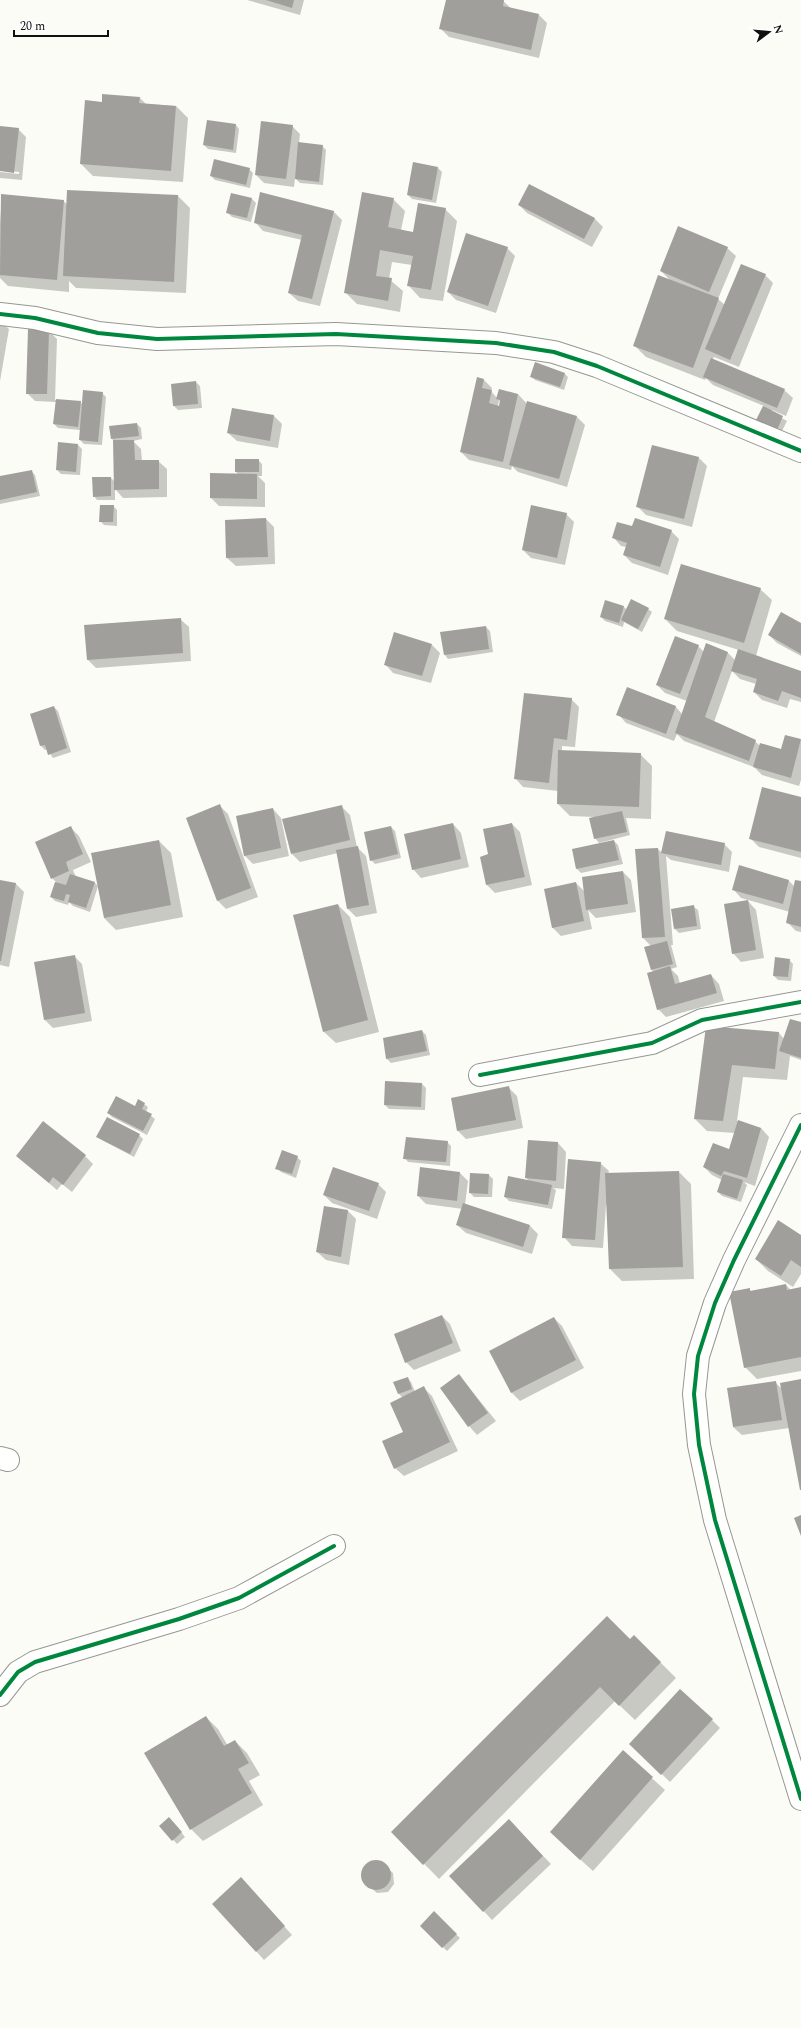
<svg xmlns="http://www.w3.org/2000/svg" width="801" height="2028" font-family="Spectral,serif">
<style>
.shadow{fill:#0003;fill-rule:evenodd}
.building{fill:#a09f9b}
.lines{fill:none;stroke-linecap:round;stroke-linejoin:round}
.street-casing{stroke:#969694;stroke-width:24}
.street{stroke:#fffffe;stroke-width:22}
.cycleway-casing{stroke:#fff;stroke-width:6}
.cycleway{stroke:#00873e;stroke-width:4}
</style>
<rect width="100%" height="100%" fill="#fcfcf6"/>
<g class="shadow">
<path d="M247,0H304L300,15Z"/>
<path d="M447,0H502L512,9L539,15L547,23L539,58L449,37L441,29Z"/>
<path d="M139,97L146,104L176,106L188,118L183,182L93,176L81,164L103,103Z"/>
<path d="M236,125L239,129L236,153L208,149L204,145Z"/>
<path d="M292,126L300,134L299,143L322,146L326,150L323,185L300,183L295,178L294,187L264,183L256,175Z"/>
<path d="M0,127L18,129L26,137L22,180L0,178V172L19,174V172L0,170Z"/>
<path d="M438,168L442,172L436,203L412,199L408,195Z"/>
<path d="M249,169L253,173L250,188L215,180L211,176Z"/>
<path d="M232,194L252,199L256,203L251,222L232,217L228,213Z"/>
<path d="M2,195L63,201L67,204L178,196L190,208L186,293L76,288L69,281V292L8,286L0,278V224Z"/>
<path d="M393,199L405,211L401,230L414,233L445,209L457,221L443,301L420,298L409,286L412,265L392,262L389,279L403,291L400,312L357,304L345,292Z"/>
<path d="M519,205L594,218L603,227L592,247L527,213Z"/>
<path d="M333,211L342,220L320,306L298,301L289,293L302,240L263,231L255,222Z"/>
<path d="M507,248L515,256L496,313L456,300L448,292Z"/>
<path d="M727,248L736,256L718,299L725,305L765,275L773,283L739,367L714,357L712,360L784,390L793,398L786,416L772,410L771,412L787,421L781,433L761,424L757,420L764,406L713,385L706,378L705,380L646,357L634,345L671,281L661,271Z"/>
<path d="M0,321L9,329L0,381Z"/>
<path d="M49,331L57,339L55,400L80,402L82,404L102,393L106,397L102,445L84,444L80,440V430L58,428L54,424L56,402L35,401L27,393Z"/>
<path d="M564,373L568,377L564,390L535,380L531,376Z"/>
<path d="M478,378L484,380L492,388L491,391L497,398L518,394L527,404L577,417L585,425L567,487L518,472L512,466L511,470L469,460L461,452ZM499,400L501,402L500,407L498,406Z"/>
<path d="M196,382L200,386L202,408L178,410L174,406L172,385Z"/>
<path d="M274,416L282,424L278,448L237,441L228,433Z"/>
<path d="M137,424L141,428L142,439L133,441L141,449L142,461H158L167,469V497L123,498L115,489V500H97L94,496L111,478L115,482L114,441L112,439Z"/>
<path d="M59,443L78,445L82,449L80,475L61,474L57,470Z"/>
<path d="M653,446L699,458L707,466L692,527L646,515L637,506Z"/>
<path d="M258,460L262,464V476H258L265,483V507L219,506L211,498L238,474L236,472Z"/>
<path d="M31,471L35,475L40,496L0,504V477Z"/>
<path d="M113,506L117,510V526L104,525L100,521Z"/>
<path d="M566,514L574,522L565,565L531,558L523,550Z"/>
<path d="M266,519L274,527L275,564L236,566L227,558Z"/>
<path d="M632,528L671,531L679,539L668,575L632,563L624,555L626,547L621,546L613,537Z"/>
<path d="M760,589L772,600L756,656L801,672V702L790,699L787,708L762,700L754,692L756,684L740,679L732,671L714,722L755,741L760,746L782,751L786,736L801,740V780L799,786L762,775L754,767L684,741L677,734L674,741L626,723L618,714L628,688L676,707L682,714L687,701L665,693L657,685L698,646L704,652L728,653L736,661L739,650L677,631L665,619Z"/>
<path d="M624,607L627,610L648,609L652,612L642,632L624,622L623,627L605,621L601,617Z"/>
<path d="M180,619L189,627L191,661L96,668L88,660L85,626Z"/>
<path d="M801,625V656L777,643L769,635Z"/>
<path d="M486,627L490,631L493,652L448,659L445,655Z"/>
<path d="M432,645L440,653L431,683L393,673L385,664Z"/>
<path d="M571,699L579,707L575,747L562,746V751L640,754L652,766L651,819L626,818L630,835L599,843L595,838V817L570,816L558,804V791L523,787L515,778Z"/>
<path d="M54,707L58,711L71,752L53,758L47,749L45,750L41,746L31,714Z"/>
<path d="M801,798V858L759,847L750,838Z"/>
<path d="M220,806L228,814L258,897L226,909L217,900Z"/>
<path d="M341,806L350,815L357,847L366,856L377,913L356,917L348,909L338,853L300,862L292,854Z"/>
<path d="M273,809L281,818L289,856L253,864L244,855Z"/>
<path d="M453,824L461,833L469,867L421,878L413,869Z"/>
<path d="M512,824L520,832L532,885L495,893L487,885L481,857L489,855Z"/>
<path d="M391,827L395,831L401,858L375,864L371,860Z"/>
<path d="M71,828L79,836L91,862L73,870L76,877L94,882L98,886L90,912L73,906L69,902L68,905L55,901L51,897L56,882L52,878Z"/>
<path d="M159,841L171,853L183,917L116,930L104,918Z"/>
<path d="M614,841L618,845L623,864L581,873L577,869L573,850Z"/>
<path d="M724,844L732,852L729,872L671,860L666,856L673,945H671L677,967L671,969L678,976L680,984L711,975L719,984L724,1001L666,1017L658,1009L654,972L651,969V946L643,938L636,850L658,849L662,853Z"/>
<path d="M740,867L789,881L795,887L801,882V932L796,931L788,923L790,912L741,898L733,889Z"/>
<path d="M623,872L631,880L636,912L596,918L588,910L592,929L561,936L552,927L576,883L585,892Z"/>
<path d="M0,881L16,884L24,892L9,967L0,965Z"/>
<path d="M748,901L756,910L764,958L741,962L733,953Z"/>
<path d="M338,905L350,917L379,1032L336,1043L324,1032Z"/>
<path d="M694,907L698,910L701,929L679,933L675,929Z"/>
<path d="M74,956L82,964L92,1021L53,1028L45,1020L35,963Z"/>
<path d="M789,960L793,964L791,981L778,980L774,976Z"/>
<path d="M801,1023V1060L790,1056L787,1080L743,1077L737,1121L761,1128L769,1137L755,1186L744,1182L747,1185L741,1202L722,1196L718,1192L722,1180L712,1175L704,1167L730,1151L735,1133L707,1131L695,1119L707,1027L779,1033L784,1039Z"/>
<path d="M422,1031L426,1035L430,1055L391,1063L387,1059L384,1039Z"/>
<path d="M386,1082L422,1084L426,1088L425,1110L389,1109L385,1105Z"/>
<path d="M509,1088L517,1096L523,1128L466,1139L458,1131L452,1099Z"/>
<path d="M144,1104L148,1107L146,1112L155,1119L147,1135L112,1117L108,1113Z"/>
<path d="M139,1135L143,1139L134,1157L102,1140L98,1136Z"/>
<path d="M529,1141L558,1143L566,1152L564,1189L553,1188L556,1190L552,1209L509,1201L505,1197L530,1182L526,1178Z"/>
<path d="M447,1142L451,1146L450,1166L408,1162L405,1158Z"/>
<path d="M17,1156H85L93,1164L72,1192L62,1184L57,1190Z"/>
<path d="M297,1157L301,1161L296,1178L281,1172L277,1168Z"/>
<path d="M600,1163L609,1171L608,1174L679,1172L691,1184L694,1279L622,1281L610,1269L607,1205H606L603,1248L572,1246L564,1237Z"/>
<path d="M460,1173L468,1181L465,1205L530,1226L538,1234L532,1254L466,1233L457,1225L463,1209L426,1204L418,1196Z"/>
<path d="M489,1175L493,1179L492,1197H474L470,1193Z"/>
<path d="M378,1184L386,1192L377,1219L332,1203L324,1195Z"/>
<path d="M325,1207L348,1211L356,1219L349,1265L326,1260L317,1252Z"/>
<path d="M801,1236V1274L793,1287L768,1271L756,1259Z"/>
<path d="M786,1285L791,1290L801,1288V1371L757,1379L745,1367L749,1289L752,1292Z"/>
<path d="M442,1316L450,1324L461,1351L414,1370L406,1362Z"/>
<path d="M554,1318L562,1326L584,1368L520,1401L512,1393L491,1351Z"/>
<path d="M459,1375L496,1421L477,1435L469,1426Z"/>
<path d="M407,1378L411,1382L415,1392L424,1388L432,1396L458,1451L404,1476L395,1468L404,1432L403,1398L399,1394L395,1383Z"/>
<path d="M801,1380V1489L789,1428L742,1435L733,1427L776,1383L782,1389Z"/>
<path d="M634,1636L676,1678L635,1720L615,1701L439,1879L393,1832Z"/>
<path d="M206,1717L218,1729L228,1746L235,1741L247,1753L260,1775L249,1781L263,1805L203,1841L191,1829Z"/>
<path d="M712,1720L720,1728L670,1782L639,1752Z"/>
<path d="M623,1752L665,1790L593,1871L563,1844Z"/>
<path d="M173,1822L185,1837L177,1844L161,1826Z"/>
<path d="M517,1829L551,1864L492,1920L451,1876Z"/>
<path d="M380,1862L393,1873L394,1884L388,1892L377,1893L364,1882L363,1871L369,1863Z"/>
<path d="M249,1887L292,1935L264,1960L256,1951Z"/>
<path d="M434,1913L460,1938L447,1951L421,1926Z"/>
</g>
<g class="building">
<path d="M266,0H294L292,8Z"/>
<path d="M446,0H504L503,6L539,14L531,50L439,29Z"/>
<path d="M102,94L140,97L139,103L176,106L171,171L80,164L85,100L102,102Z"/>
<path d="M207,120L236,124L233,150L203,145Z"/>
<path d="M261,121L293,125L286,179L255,175Z"/>
<path d="M0,126L19,128L14,173L0,171Z"/>
<path d="M298,142L323,145L319,182L295,179Z"/>
<path d="M214,159L250,168L246,185L210,176Z"/>
<path d="M413,162L438,167L432,200L407,195Z"/>
<path d="M529,184L595,218L584,239L518,205Z"/>
<path d="M67,190L178,195L174,282L63,276Z"/>
<path d="M260,192L334,211L312,299L288,293L302,235L254,223Z"/>
<path d="M362,192L394,198L388,227L413,232L418,203L446,208L431,290L407,286L413,256L380,250L376,276L392,278L388,301L344,293Z"/>
<path d="M231,193L252,198L247,218L226,213Z"/>
<path d="M1,194L64,200L57,280L0,275Z"/>
<path d="M678,226L728,247L709,292L660,271Z"/>
<path d="M466,233L508,247L488,306L447,292Z"/>
<path d="M741,264L766,274L730,360L705,349Z"/>
<path d="M658,275L719,298L693,368L633,346Z"/>
<path d="M28,329L49,330L47,394H26Z"/>
<path d="M711,358L785,389L777,408L703,377Z"/>
<path d="M535,362L565,373L560,387L530,377Z"/>
<path d="M477,377L484,379L482,388L492,390L489,403L499,406L500,400L496,399L499,389L518,394L503,462L460,452Z"/>
<path d="M196,381L198,404L173,406L171,384Z"/>
<path d="M83,390L103,392L98,442L79,440Z"/>
<path d="M56,399L81,401L78,427L53,424Z"/>
<path d="M527,401L577,416L559,479L509,465Z"/>
<path d="M763,406L783,416L777,430L756,420Z"/>
<path d="M232,408L274,415L270,441L227,433Z"/>
<path d="M137,423L139,436L111,439L109,426Z"/>
<path d="M113,440H134L135,460H159V489L114,490Z"/>
<path d="M58,442L78,444L76,472L56,470Z"/>
<path d="M652,445L699,457L684,519L636,507Z"/>
<rect x="235" y="459" width="24" height="13"/>
<path d="M32,470L37,492L0,500V476Z"/>
<path d="M210,473L257,474V499L210,498Z"/>
<path d="M92,477H111V496L93,497Z"/>
<path d="M100,505H114L113,522H99Z"/>
<path d="M531,505L567,513L557,558L522,550Z"/>
<path d="M266,518L268,557L226,558L225,520Z"/>
<path d="M635,518L672,530L660,567L623,555L627,543L612,538L617,522L632,526Z"/>
<path d="M681,564L761,588L744,643L664,619Z"/>
<path d="M631,599L649,608L638,629L621,620Z"/>
<path d="M605,600L624,606L619,623L600,617Z"/>
<path d="M781,612L801,623V654L768,635Z"/>
<path d="M181,618L183,653L87,660L84,625Z"/>
<path d="M486,626L489,649L444,655L440,632Z"/>
<path d="M394,632L432,644L422,676L384,665Z"/>
<path d="M675,636L699,645L680,694L656,685Z"/>
<path d="M706,643L728,652L705,717L756,740L749,761L675,733Z"/>
<path d="M738,649L801,671V698L782,691L778,701L753,692L757,679L731,671Z"/>
<path d="M627,687L676,706L666,734L616,715Z"/>
<path d="M524,693L572,698L567,740L554,738L549,783L514,779Z"/>
<path d="M54,706L67,748L48,755L45,745L40,746L30,714Z"/>
<path d="M785,735L801,739L791,778L753,767L760,743L781,749Z"/>
<path d="M558,750L641,753L639,807L557,804Z"/>
<path d="M762,787L801,797V852L749,839Z"/>
<path d="M220,804L251,888L217,901L186,818Z"/>
<path d="M342,805L350,840L291,854L282,819Z"/>
<path d="M273,808L281,848L244,856L236,816Z"/>
<path d="M622,811L627,832L594,839L589,818Z"/>
<path d="M453,823L461,859L412,870L404,834Z"/>
<path d="M512,823L525,877L486,885L480,857L488,854L483,829Z"/>
<path d="M71,826L83,854L66,862L69,871L51,879L35,842Z"/>
<path d="M391,826L398,854L370,861L364,832Z"/>
<path d="M666,831L725,843L721,865L661,853Z"/>
<path d="M159,840L171,905L104,918L91,853Z"/>
<path d="M614,840L619,860L576,869L572,849Z"/>
<path d="M358,846L369,905L347,909L336,850Z"/>
<path d="M658,848L665,937L642,938L635,849Z"/>
<path d="M739,865L789,880L783,904L732,890Z"/>
<path d="M623,871L628,904L586,910L582,877Z"/>
<path d="M70,874L95,882L86,908L68,902L70,895L66,894L64,901L50,897L55,882L66,885Z"/>
<path d="M0,880L16,883L1,961H0Z"/>
<path d="M795,880L801,881V927L786,923Z"/>
<path d="M576,882L584,921L552,928L544,889Z"/>
<path d="M748,900L756,950L732,954L724,904Z"/>
<path d="M338,904L368,1020L323,1032L293,915Z"/>
<path d="M694,905L697,926L674,929L671,909Z"/>
<path d="M667,941L673,964L651,970L644,947Z"/>
<path d="M75,955L85,1013L44,1020L34,962Z"/>
<path d="M775,957L790,959L788,977L773,976Z"/>
<path d="M670,966L675,984L711,974L717,993L657,1010L647,973Z"/>
<path d="M790,1019L801,1022V1058L779,1051Z"/>
<path d="M706,1026L779,1032L775,1069L732,1065L723,1121L694,1119Z"/>
<path d="M422,1030L427,1051L386,1059L383,1038Z"/>
<path d="M385,1081L422,1083L421,1107L384,1105Z"/>
<path d="M509,1086L516,1120L457,1131L451,1098Z"/>
<path d="M116,1096L135,1106L138,1099L145,1103L142,1109L152,1114L143,1131L107,1113Z"/>
<path d="M107,1117L140,1134L130,1154L96,1137Z"/>
<path d="M738,1120L761,1128L747,1178L724,1171L721,1176L703,1167L713,1143L729,1149Z"/>
<path d="M43,1121L86,1155L63,1185L53,1177L49,1183L16,1156Z"/>
<path d="M406,1137L448,1141L446,1162L403,1159Z"/>
<path d="M528,1140L558,1142L556,1181L525,1178Z"/>
<path d="M282,1150L298,1156L292,1174L275,1169Z"/>
<path d="M568,1159L601,1162L595,1240L562,1238Z"/>
<path d="M333,1167L379,1183L369,1211L323,1195Z"/>
<path d="M420,1167L460,1172L457,1201L417,1196Z"/>
<path d="M679,1171L683,1267L609,1269L605,1173Z"/>
<path d="M470,1173L489,1174L488,1194L469,1193Z"/>
<path d="M723,1174L743,1180L737,1199L717,1192Z"/>
<path d="M508,1176L552,1185L548,1205L504,1197Z"/>
<path d="M463,1203L530,1225L523,1247L456,1225Z"/>
<path d="M324,1206L348,1210L341,1257L316,1252Z"/>
<path d="M778,1220L801,1235V1267L791,1260L781,1276L755,1259Z"/>
<path d="M786,1284L787,1290L801,1287V1357L744,1368L729,1292L750,1288V1291Z"/>
<path d="M442,1315L453,1343L405,1363L394,1334Z"/>
<path d="M554,1317L576,1360L511,1393L489,1351Z"/>
<path d="M459,1374L488,1413L468,1427L440,1388Z"/>
<path d="M408,1377L412,1389L398,1394L393,1382Z"/>
<path d="M801,1379V1490H800L780,1383Z"/>
<path d="M776,1381L782,1420L733,1427L727,1388Z"/>
<path d="M424,1386L450,1442L394,1469L382,1441L403,1432L390,1403Z"/>
<path d="M801,1515V1536L794,1518Z"/>
<path d="M607,1616L630,1639L634,1635L661,1662L619,1706L600,1687L423,1865L391,1832Z"/>
<path d="M680,1689L713,1719L661,1775L629,1744Z"/>
<path d="M206,1716L224,1746L235,1740L249,1763L238,1769L252,1793L190,1830L144,1753Z"/>
<path d="M623,1750L653,1777L580,1860L550,1832Z"/>
<path d="M169,1817L182,1832L172,1841L159,1826Z"/>
<path d="M509,1819L543,1856L483,1912L449,1876Z"/>
<circle cx="376" cy="1875" r="15"/>
<path d="M241,1877L285,1926L256,1952L212,1904Z"/>
<path d="M434,1911L457,1934L442,1948L420,1926Z"/>
</g>
<g class="lines">
<g class="street-casing">
<g id="street">
<path d="M0,314L35,318L98,333L157,339L336,334L496,343L554,352L597,366L801,451"/>
<path d="M480,1075L652,1043L702,1020L801,1002"/>
<path d="M801,1125L734,1260L715,1303L698,1356L694,1394L699,1445L715,1520L801,1799"/>
<path d="M0,1458L8,1460"/>
<path d="M0,1695L18,1672L35,1662L179,1619L239,1598L334,1546"/>
</g>
</g>
<use href="#street" class="street"/>
<g class="cycleway-casing">
<g id="cycleway">
<path d="M0,314L35,318L98,333L157,339L336,334L496,343L554,352L597,366L801,451"/>
<path d="M480,1075L652,1043L702,1020L801,1002"/>
<path d="M801,1125L734,1260L715,1303L698,1356L694,1394L699,1445L715,1520L801,1799"/>
<path d="M0,1695L18,1672L35,1662L179,1619L239,1598L334,1546"/>
</g>
</g>
<use href="#cycleway" class="cycleway"/>
</g>
<g transform="translate(769 32) rotate(74)" stroke="#ffffff" stroke-width="3" paint-order="stroke">
<path d="M0-3L7 15L0 10L-7 15Z" fill="#101010"/>
<text y="-6" font-size="11" font-weight="bold" text-anchor="middle" fill="#101010">N</text>
</g>
<path d="M14 30v6h94v-6" fill="none" stroke="#101010" stroke-width="2"/>
<text x="20" y="30" font-size="12" fill="#101010" stroke="#ffffff" stroke-width="3" paint-order="stroke">20 m</text>
</svg>
